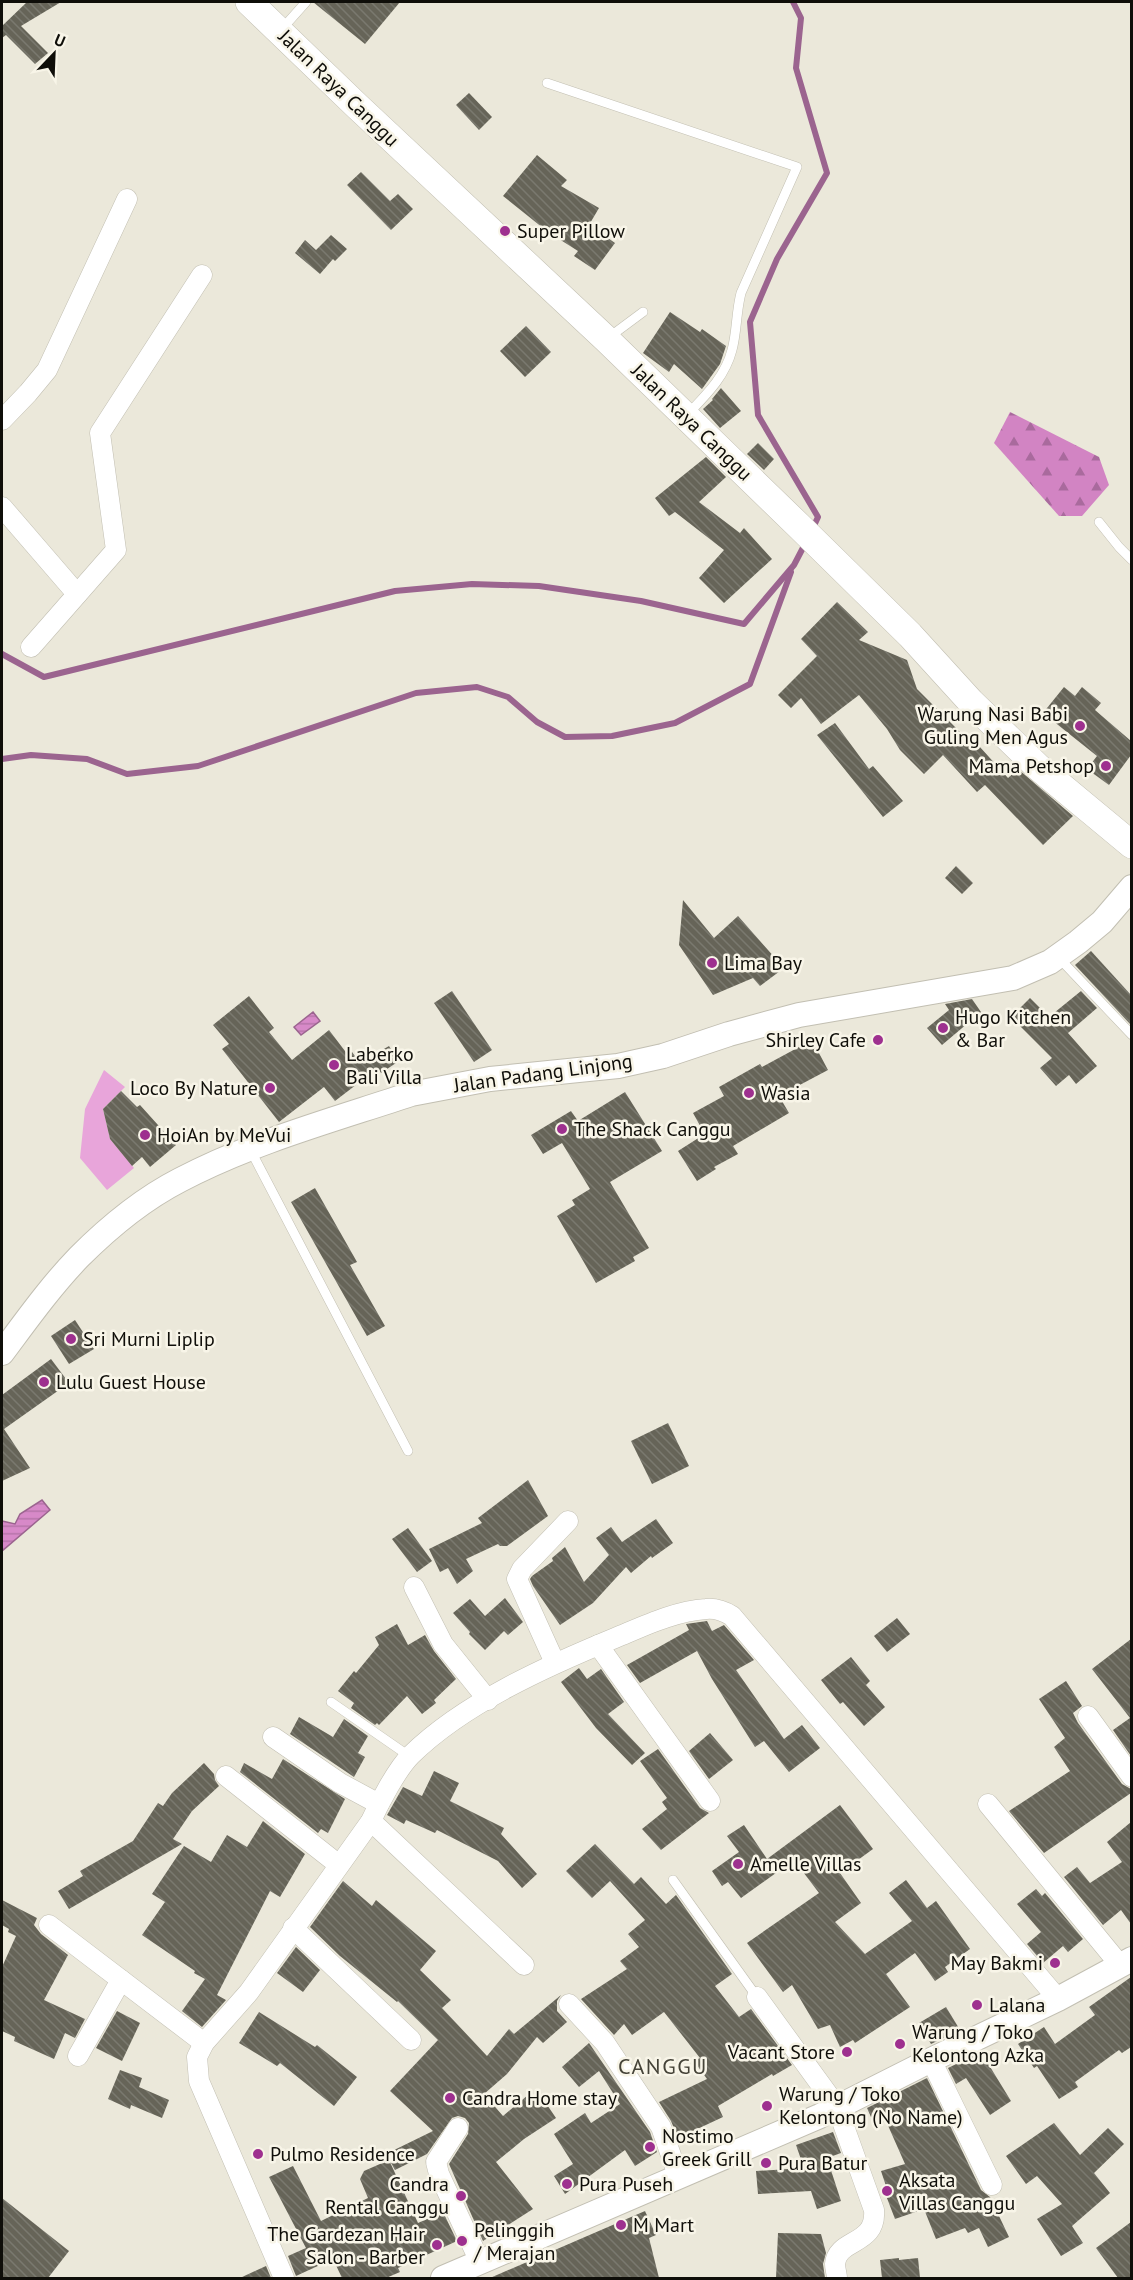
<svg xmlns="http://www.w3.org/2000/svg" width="1133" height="2280" font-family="'PT Sans',sans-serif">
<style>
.forest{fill:url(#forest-firs)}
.green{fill:#e8a5da}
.water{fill:url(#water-rules);stroke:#9b648f;stroke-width:1.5}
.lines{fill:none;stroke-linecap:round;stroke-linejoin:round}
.stream{stroke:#9b648f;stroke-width:6}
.building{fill:url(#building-back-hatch)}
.service-casing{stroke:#c2bfb2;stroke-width:10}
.minor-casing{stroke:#c2bfb2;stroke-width:21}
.tertiary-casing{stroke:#c2bfb2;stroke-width:26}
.secondary-casing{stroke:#c2bfb2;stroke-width:28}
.service{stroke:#fff;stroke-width:9}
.minor{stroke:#fff;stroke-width:20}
.tertiary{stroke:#fff;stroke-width:24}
.secondary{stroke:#fff;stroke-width:27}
.poi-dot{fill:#9e308f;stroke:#f8f5e8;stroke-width:2}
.labels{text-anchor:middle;stroke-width:5;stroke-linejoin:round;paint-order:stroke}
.street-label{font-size:20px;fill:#0f0e09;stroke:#f8f5e8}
.poi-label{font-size:20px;fill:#0f0e09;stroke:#f8f5e8;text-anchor:start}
.quarter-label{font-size:22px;letter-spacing:1.5px;fill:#454338;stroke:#f8f5e8}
</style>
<defs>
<pattern id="forest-firs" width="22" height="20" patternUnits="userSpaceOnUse" patternTransform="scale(1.5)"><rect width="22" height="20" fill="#d284c3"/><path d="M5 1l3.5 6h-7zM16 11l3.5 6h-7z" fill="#a96a9d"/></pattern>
<pattern id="water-rules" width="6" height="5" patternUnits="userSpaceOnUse" patternTransform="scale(1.5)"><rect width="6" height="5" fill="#d789c8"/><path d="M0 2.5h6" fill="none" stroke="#b775aa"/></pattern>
<pattern id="building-back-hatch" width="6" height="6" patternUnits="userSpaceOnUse" patternTransform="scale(1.5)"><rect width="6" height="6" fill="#666458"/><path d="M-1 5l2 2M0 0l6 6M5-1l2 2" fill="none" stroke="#7a796f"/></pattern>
</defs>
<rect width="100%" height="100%" fill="#ebe8da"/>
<path class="forest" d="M1010,412L1099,457L1109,485L1082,516H1059L994,443Z"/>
<path class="green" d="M104,1070L125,1087L103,1109L110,1139L134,1168L107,1190L80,1158L85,1109Z"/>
<g class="water">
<path d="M313,1012L320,1021L301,1035L294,1027Z"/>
<path d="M42,1500L50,1510L2,1551V1521L15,1524L20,1514Z"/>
</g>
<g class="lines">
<g class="stream">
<path d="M793,2L801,18L796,68L827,173L777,259L750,322L758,415L818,517L812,530"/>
<path d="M2,654L44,677L395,591L472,584L539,586L641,601L744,624L794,565L806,542"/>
<path d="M2,759L31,755L87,759L127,774L198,766L416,693L477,687L508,697L537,722L565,737L612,736L675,723L750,684L791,572"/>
</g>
</g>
<g class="building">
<path d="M27,2H61L21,26L48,53L35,64L6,35L2,38V26Z"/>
<path d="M313,2H400L365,44Z"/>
<path d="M469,93L492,117L479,130L456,105Z"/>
<path d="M537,155L567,180L561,186L599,208L589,225L615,243L595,270L574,256L578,251L548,232L503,196Z"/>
<path d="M361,172L390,201L398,194L413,209L391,230L347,185Z"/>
<path d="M331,235L347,249L335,261L333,259L320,274L295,253L305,240L316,250Z"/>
<path d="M670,312L700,332L702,329L726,346L720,364L702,389L674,364L669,372L643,353Z"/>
<path d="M526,326L551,352L525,377L500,351Z"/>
<path d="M721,388L741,411L720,428L703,409L713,400L712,399Z"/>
<path d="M758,443L774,459L764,470L747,454Z"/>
<path d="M706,457L726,477L699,502L740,533L744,528L772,559L724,603L699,578L724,550L675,512L669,516L655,498Z"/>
<path d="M837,602L868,632L859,640L907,660L917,689L967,739L970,736L1008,778L1018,769L1073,816L1043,845L985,785L977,792L943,755L924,774L900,750L887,729L859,695L821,724L801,698L791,708L778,695L817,656L801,639Z"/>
<path d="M1064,687L1075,696L1082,687L1101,703L1095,710L1131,741V755L1109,785L1087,769L1097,756L1043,713Z"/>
<path d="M835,723L869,769L873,766L903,801L883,817L817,735Z"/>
<path d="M956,866L973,883L962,894L945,878Z"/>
<path d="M683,900L714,938L738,916L784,968L760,986L753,978L713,995L679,945Z"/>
<path d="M1091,951L1131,995V1025L1075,965Z"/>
<path d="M452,991L492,1050L474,1062L434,1003Z"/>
<path d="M1081,991L1097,1008L1068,1033L1097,1066L1076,1084L1069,1075L1056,1086L1040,1068L1052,1058L1011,1017L1030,998L1049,1017Z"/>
<path d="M249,996L274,1028L269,1032L292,1060L329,1030L348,1055L352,1052L360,1063L389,1046L395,1055L392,1057L396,1063L381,1073L378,1068L335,1101L324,1087L279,1122L222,1049L229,1044L213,1025Z"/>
<path d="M972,999L981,1012L942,1045L927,1028L949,1010L945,1004Z"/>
<path d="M812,1040L828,1070L779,1096L789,1113L733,1146L738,1154L714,1167L716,1169L697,1181L678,1151L700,1137L698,1134L703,1131L693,1113L724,1096L719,1087L760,1064L762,1067Z"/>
<path d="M121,1091L137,1107L140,1105L176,1145L150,1167L142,1157L132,1166L110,1139L103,1109Z"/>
<path d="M625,1092L662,1151L610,1182L649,1248L633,1257L635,1261L596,1283L557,1216L575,1205L572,1200L590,1189L562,1143L543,1154L531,1135L571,1111L578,1121Z"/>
<path d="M315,1188L357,1262L350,1265L385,1326L367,1336L291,1202Z"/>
<path d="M75,1320L94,1349L69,1364L51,1336Z"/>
<path d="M51,1359L69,1383L4,1429L30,1468L2,1481V1395Z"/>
<path d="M668,1423L689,1466L652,1484L631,1441Z"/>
<path d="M528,1480L548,1516L507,1546H500L498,1544L466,1559L473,1571L457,1584L448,1568L440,1572L429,1549L482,1523L478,1518Z"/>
<path d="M656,1519L673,1543L652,1558L651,1556L631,1573L626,1567L593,1603L560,1625L533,1586L530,1579L532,1576L553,1561L552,1558L565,1547L584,1582L609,1555L596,1538L611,1527L622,1542Z"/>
<path d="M408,1528L432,1561L417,1572L392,1539Z"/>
<path d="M505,1598L523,1622L508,1635L504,1631L485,1650L469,1634L470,1632L453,1613L470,1599L485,1616Z"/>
<path d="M897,1618L910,1634L887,1652L874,1636Z"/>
<path d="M707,1621L712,1631L724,1625L754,1660L736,1670L784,1739L802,1725L820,1748L789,1772L764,1741L755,1747L712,1679L697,1651L640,1683L627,1665L689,1630L686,1624Z"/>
<path d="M397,1624L408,1645L425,1635L434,1651L456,1679L434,1700L436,1703L422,1714L407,1696L379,1725L377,1723L375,1725L351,1708L354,1703L338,1691L354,1671L356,1673L379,1645L375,1637Z"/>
<path d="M1131,1639V1756L1113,1730L1130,1718L1092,1669Z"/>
<path d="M851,1657L870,1681L866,1685L885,1707L864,1726L843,1702L840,1704L821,1680Z"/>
<path d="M579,1668L587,1679L601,1669L624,1702L608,1714L645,1753L632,1765L596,1728L561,1682Z"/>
<path d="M1066,1681L1082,1706L1073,1713L1078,1723L1122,1784L1131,1789V1793L1044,1853L1009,1811L1070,1771L1054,1747L1065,1738L1039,1699Z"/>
<path d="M299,1717L333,1737L344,1719L368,1736L358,1753L365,1757L354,1777L290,1734Z"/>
<path d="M710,1733L733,1760L709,1779L689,1751Z"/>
<path d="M658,1749L700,1808L709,1813L661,1850L642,1829L667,1809L662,1802L667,1798L640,1761Z"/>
<path d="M283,1759L345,1799L328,1833L321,1829L318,1833L240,1772L244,1763L272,1779Z"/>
<path d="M204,1763L214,1774L215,1780L219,1786L192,1811L173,1839L182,1844L69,1909L58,1891L83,1876L80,1871L133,1841L158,1803L163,1806L172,1793Z"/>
<path d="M434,1771L459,1783L450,1801L504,1828L501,1834L537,1874L522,1888L498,1861L437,1830L435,1833L406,1820L404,1824L387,1815L403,1787L422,1796Z"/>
<path d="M840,1805L873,1849L840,1873L861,1903L835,1922L865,1954L912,1921L889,1893L906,1880L927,1908L936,1901L970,1949L945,1967L948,1972L935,1981L915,1953L886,1974L910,2007L855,2043L853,2040L840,2047L830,2025L818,2029L792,1985L783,1992L747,1943L819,1893L794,1860L741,1898L728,1882L722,1886L712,1871L739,1852L727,1836L744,1825L767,1859Z"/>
<path d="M263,1821L305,1854L280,1897L270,1891L217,1995L226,2000L202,2027L182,2011L205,1979L194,1973L195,1971L142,1935L165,1902L152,1894L184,1846L211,1862L227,1835L247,1847Z"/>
<path d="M1131,1822V1924L1121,1910L1103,1925L1064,1877L1077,1867L1090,1883L1122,1862L1107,1842Z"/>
<path d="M595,1844L634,1884L641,1877L666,1904L676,1895L732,1974L715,1986L739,2017L751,2009L792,2065L773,2076L772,2074L718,2106L723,2117L678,2138L671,2121L659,2102L707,2079L694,2061L700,2058L664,2012L632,2035L624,2024L614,2035L581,1999L627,1969L620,1961L639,1947L628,1934L645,1920L610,1881L592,1898L566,1871Z"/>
<path d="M343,1881L372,1906L376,1900L436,1951L420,1970L451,2000L442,2008L487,2056L509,2029L514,2034L561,1995L557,2001V2011L567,2022L543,2043L537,2037L507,2074L484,2094L503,2116L528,2095L532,2098L539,2093L556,2118L524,2139L496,2162L533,2209L483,2241L449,2164L468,2134L469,2123L465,2118L458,2116L452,2118L427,2154L395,2170L386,2154L433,2131L390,2091L438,2040L398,2001L397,2002L340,1956L310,1927Z"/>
<path d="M1036,1889L1042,1896L1045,1893L1083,1939L1068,1952L1063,1946L1043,1963L1027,1944L1041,1932L1017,1904Z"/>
<path d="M2,1900L37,1918L34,1925L41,1934L68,1955L44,2000L85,2019L75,2038L65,2033L54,2059L14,2041L15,2037L2,2031V1967L16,1936L8,1932L9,1929L2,1925Z"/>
<path d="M296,1947L320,1970L303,1992L277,1973Z"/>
<path d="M1131,1977V2047L1122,2053L1119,2050L1075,2082L1078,2087L1059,2099L1037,2066L1034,2068L1018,2044L1044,2027L1055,2044L1095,2015L1089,2007Z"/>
<path d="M946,2007L960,2030L931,2044L919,2023Z"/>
<path d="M117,2011L140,2023L122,2061L96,2048Z"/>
<path d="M259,2012L315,2047L317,2045L357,2077L334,2106L280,2063L277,2066L239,2043Z"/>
<path d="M589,2043L650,2132L657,2152L635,2166L625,2150L565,2194L554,2176L573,2164L554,2134L585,2113L591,2123L620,2104L599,2071L579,2087L562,2067Z"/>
<path d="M981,2052L1011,2101L990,2115L966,2078L956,2084L948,2068Z"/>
<path d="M120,2070L142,2078L139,2087L169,2100L162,2118L131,2105L130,2109L108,2099Z"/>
<path d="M927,2078L981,2190L990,2197L1009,2237L988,2247L979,2228L968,2233L965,2228L936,2239L924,2209L895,2219L885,2193L888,2192L881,2171L905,2164L886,2121L875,2126L867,2108Z"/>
<path d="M1054,2123L1080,2155L1108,2128L1124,2144L1094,2173L1110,2193L1072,2226L1083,2243L1061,2256L1037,2219L1062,2204L1037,2176L1026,2184L1006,2156Z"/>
<path d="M833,2132L841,2153L827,2158L841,2201L817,2209L811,2191L758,2194L756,2171L804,2168L796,2145Z"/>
<path d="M389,2160L418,2223L443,2212L457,2241L398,2268L400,2272L386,2278H342L333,2259L296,2276L288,2256L306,2248L269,2177L293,2166L321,2221L368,2198L360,2179L364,2171Z"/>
<path d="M2,2198L69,2251L48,2278H2Z"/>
<path d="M645,2211L656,2235L649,2238L659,2278H490Z"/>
<path d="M1131,2222V2278H1118L1096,2248Z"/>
<path d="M778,2233L821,2234L826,2253L823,2264L825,2278H776Z"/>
<path d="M899,2258V2260L918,2258L920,2278H882L880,2260Z"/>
<path d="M266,2266L271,2278H240Z"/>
</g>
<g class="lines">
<g class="service-casing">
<g id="service">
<path d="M281,30L306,2"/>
<path d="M547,83L797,167L741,293C736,312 737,332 732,350C725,377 706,395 687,415"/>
<path d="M608,338L643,312"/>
<path d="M1099,522L1119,547L1132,560"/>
<path d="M1059,958L1132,1035"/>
<path d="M251,1151L408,1451"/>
<path d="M331,1702L409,1756"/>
<path d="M673,1880L757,1997"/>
</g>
</g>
<g class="minor-casing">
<g id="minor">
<path d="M2,420L28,393L47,370L127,199"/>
<path d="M2,507L77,594"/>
<path d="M31,647L116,550L100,433L202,275"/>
<path d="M414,1587L443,1644L488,1700"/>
<path d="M598,1645L710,1801"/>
<path d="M555,1663L517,1579L522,1569L568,1521"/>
<path d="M1088,1716L1132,1777"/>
<path d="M273,1737L340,1783L379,1804"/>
<path d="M226,1776L339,1865"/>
<path d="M988,1804L1120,1965"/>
<path d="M371,1821L524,1965"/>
<path d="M49,1925L204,2043"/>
<path d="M293,1928L411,2040"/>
<path d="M757,1997L837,2107L874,2210C877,2246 837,2238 835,2264C835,2269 837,2274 837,2278"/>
<path d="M569,2004L605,2043L661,2127L679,2178"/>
<path d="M78,2056L121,1980"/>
<path d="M931,2060L992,2185"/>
<path d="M458,2128L436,2162L439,2174L480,2262"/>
<path d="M284,2278L199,2081L197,2057L204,2043L249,1992L371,1821C379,1803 397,1769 411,1755C464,1703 547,1666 615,1638C644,1626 675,1611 706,1609C716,1608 724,1611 732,1616L1058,1999"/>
</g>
</g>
<g class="tertiary-casing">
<g id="tertiary">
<path d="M2,1353C26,1321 50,1287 79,1257C108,1228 143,1199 180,1180C252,1142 333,1120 411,1094L490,1079L618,1066L663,1056L729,1034L799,1015L1013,978L1050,962L1078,942L1102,922L1132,887"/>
<path d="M443,2278L820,2116L931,2060L1058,1999L1132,1959"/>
</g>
</g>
<g class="secondary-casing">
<path id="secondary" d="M249,2L357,106L606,339L801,528L910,635L971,702L1038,767L1132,845"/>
</g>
<use href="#service" class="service"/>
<use href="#minor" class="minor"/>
<use href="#tertiary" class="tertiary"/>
<use href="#secondary" class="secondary"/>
</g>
<g class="poi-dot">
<circle cx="505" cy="231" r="6"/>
<circle cx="1080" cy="726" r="6"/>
<circle cx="1106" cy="766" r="6"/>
<circle cx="712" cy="963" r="6"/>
<circle cx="943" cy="1028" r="6"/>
<circle cx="878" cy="1040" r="6"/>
<circle cx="334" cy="1065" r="6"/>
<circle cx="270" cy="1088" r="6"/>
<circle cx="749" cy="1093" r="6"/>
<circle cx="562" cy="1129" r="6"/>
<circle cx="145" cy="1135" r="6"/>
<circle cx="71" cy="1339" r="6"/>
<circle cx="44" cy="1382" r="6"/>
<circle cx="738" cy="1864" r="6"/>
<circle cx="1055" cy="1963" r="6"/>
<circle cx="977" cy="2005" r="6"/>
<circle cx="900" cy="2044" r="6"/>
<circle cx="847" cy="2052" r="6"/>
<circle cx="450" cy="2098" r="6"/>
<circle cx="767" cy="2106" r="6"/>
<circle cx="650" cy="2147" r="6"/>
<circle cx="258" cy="2154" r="6"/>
<circle cx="766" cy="2163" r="6"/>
<circle cx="567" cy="2184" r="6"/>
<circle cx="887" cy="2191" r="6"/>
<circle cx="461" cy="2196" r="6"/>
<circle cx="621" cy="2225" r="6"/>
<circle cx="462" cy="2241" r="6"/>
<circle cx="437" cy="2245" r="6"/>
</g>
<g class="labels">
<g class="street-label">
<text transform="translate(339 88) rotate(44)" y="7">Jalan Raya Canggu</text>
<text transform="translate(692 422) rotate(44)" y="7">Jalan Raya Canggu</text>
<text transform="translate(543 1073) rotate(-8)" y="7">Jalan Padang Linjong</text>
</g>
<g class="poi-label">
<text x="517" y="238">Super Pillow</text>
<text x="1068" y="721" text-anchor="end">Warung Nasi Babi<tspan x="1068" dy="23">Guling Men Agus</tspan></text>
<text x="1094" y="773" text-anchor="end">Mama Petshop</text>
<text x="724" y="970">Lima Bay</text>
<text x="955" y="1024">Hugo Kitchen<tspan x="955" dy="23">&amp; Bar</tspan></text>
<text x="866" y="1047" text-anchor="end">Shirley Cafe</text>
<text x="346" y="1061">Laberko<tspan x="346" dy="23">Bali Villa</tspan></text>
<text x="258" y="1095" text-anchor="end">Loco By Nature</text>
<text x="761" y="1100">Wasia</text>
<text x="574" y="1136">The Shack Canggu</text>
<text x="157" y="1142">HoiAn by MeVui</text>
<text x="83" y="1346">Sri Murni Liplip</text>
<text x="56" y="1389">Lulu Guest House</text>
<text x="750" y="1871">Amelle Villas</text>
<text x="1043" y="1970" text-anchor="end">May Bakmi</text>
<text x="989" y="2012">Lalana</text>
<text x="912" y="2039">Warung / Toko<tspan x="912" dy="23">Kelontong Azka</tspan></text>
<text x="835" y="2059" text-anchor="end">Vacant Store</text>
<text x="779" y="2101">Warung / Toko<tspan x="779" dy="23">Kelontong (No Name)</tspan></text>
<text x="462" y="2105">Candra Home stay</text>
<text x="662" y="2143">Nostimo<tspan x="662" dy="23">Greek Grill</tspan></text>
<text x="270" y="2161">Pulmo Residence</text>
<text x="778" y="2170">Pura Batur</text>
<text x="899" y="2187">Aksata<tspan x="899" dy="23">Villas Canggu</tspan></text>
<text x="449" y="2191" text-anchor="end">Candra<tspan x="449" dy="23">Rental Canggu</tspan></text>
<text x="579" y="2191">Pura Puseh</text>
<text x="633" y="2232">M Mart</text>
<text x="474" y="2237">Pelinggih<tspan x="474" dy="23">/ Merajan</tspan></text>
<text x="425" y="2241" text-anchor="end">The Gardezan Hair<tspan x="425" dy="23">Salon - Barber</tspan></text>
</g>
<g class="quarter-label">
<text x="663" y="2074">CANGGU</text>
</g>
</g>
<rect width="1133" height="2280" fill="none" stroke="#0f0e09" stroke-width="6"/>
<g transform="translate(54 54) rotate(23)" stroke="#f8f5e8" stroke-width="4.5" paint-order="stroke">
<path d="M0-4.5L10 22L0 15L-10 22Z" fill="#0f0e09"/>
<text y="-9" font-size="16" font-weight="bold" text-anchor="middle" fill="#0f0e09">U</text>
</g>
</svg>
